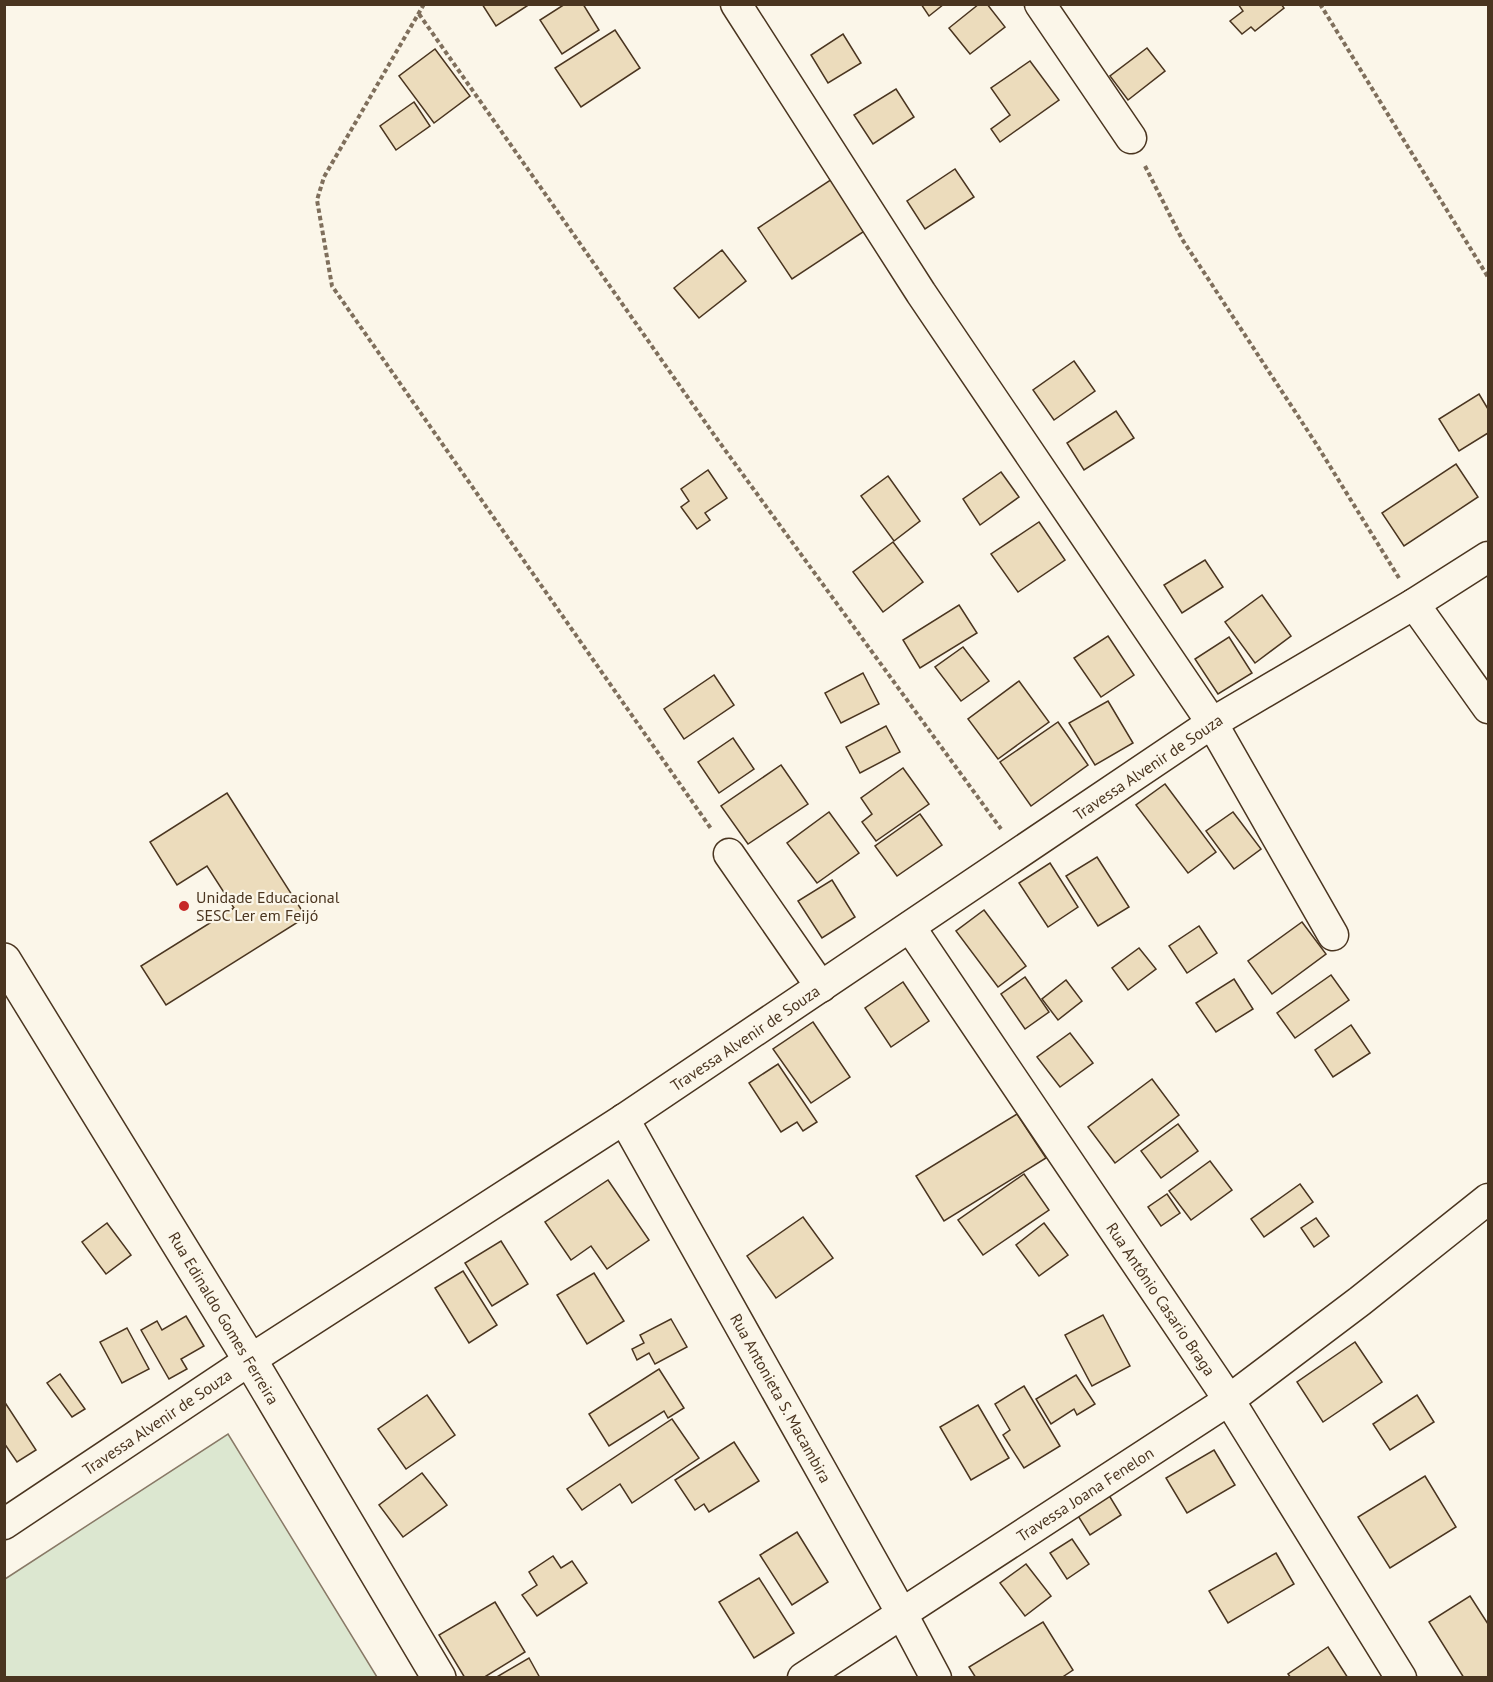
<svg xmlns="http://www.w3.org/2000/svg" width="1493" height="1682" font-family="'PT Sans',sans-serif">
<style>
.green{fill:#dce7d0;stroke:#887966;stroke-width:1.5}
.building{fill:#ecdcbc;stroke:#4a3520;stroke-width:1.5}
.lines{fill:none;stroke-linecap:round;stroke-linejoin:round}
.minor-casing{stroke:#4a3520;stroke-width:33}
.tertiary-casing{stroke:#4a3520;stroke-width:36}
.path{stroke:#7f6f5c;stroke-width:4;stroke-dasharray:4.5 3;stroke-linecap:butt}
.minor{stroke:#fbf6e9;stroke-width:30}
.tertiary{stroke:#fbf6e9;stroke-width:33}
.poi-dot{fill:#c62828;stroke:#fbf6e9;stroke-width:2}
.labels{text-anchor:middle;stroke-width:4.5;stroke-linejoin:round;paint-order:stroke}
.street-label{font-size:16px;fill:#4a3520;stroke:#fbf6e9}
.poi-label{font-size:16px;fill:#4a3520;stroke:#fbf6e9;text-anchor:start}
</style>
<rect width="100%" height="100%" fill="#fbf6e9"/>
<path class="green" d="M228,1434L377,1677H5V1579Z"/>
<g class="building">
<path d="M482,4H530L496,26Z"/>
<path d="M565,4H583L599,30L562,54L540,20Z"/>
<path d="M921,4H944L929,16Z"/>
<path d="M979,4H987L1005,27L970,54L949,28Z"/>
<path d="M1238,4H1281L1284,8L1255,31L1251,27L1242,34L1230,21L1243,11Z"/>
<path d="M615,30L640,68L581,107L555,68Z"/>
<path d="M843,34L861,63L828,83L811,55Z"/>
<path d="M1147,48L1165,71L1128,100L1110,76Z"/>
<path d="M435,49L470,96L434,123L399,76Z"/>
<path d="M1030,61L1059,100L1000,142L991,129L1010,115L991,88Z"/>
<path d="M896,89L914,117L873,144L854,115Z"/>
<path d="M414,102L430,126L396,150L380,126Z"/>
<path d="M955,169L974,197L925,229L907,201Z"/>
<path d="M835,177L869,228L792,279L758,228Z"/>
<path d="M722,250L746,281L699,318L674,288Z"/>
<path d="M1074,361L1095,391L1054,420L1033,390Z"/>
<path d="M1479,394L1488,409V433L1459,451L1439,419Z"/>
<path d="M1116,411L1134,438L1084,470L1067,443Z"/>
<path d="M1456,464L1478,497L1404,546L1382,513Z"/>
<path d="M708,470L727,498L705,513L710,520L697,529L681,507L689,501L681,489Z"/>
<path d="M1001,472L1019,497L980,525L963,499Z"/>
<path d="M888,476L920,521L894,541L861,496Z"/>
<path d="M1039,522L1065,560L1018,592L991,554Z"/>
<path d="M893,542L923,582L883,612L853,572Z"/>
<path d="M1205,560L1223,587L1182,613L1164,585Z"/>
<path d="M1262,595L1291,636L1255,663L1225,622Z"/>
<path d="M959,605L977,633L920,668L903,640Z"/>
<path d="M1108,636L1134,675L1101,697L1074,658Z"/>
<path d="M1229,637L1252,673L1218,694L1195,659Z"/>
<path d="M963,647L989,681L961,701L935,667Z"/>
<path d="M863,673L879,704L841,723L825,693Z"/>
<path d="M714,675L734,705L684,739L664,709Z"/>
<path d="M1019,681L1049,722L998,759L968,719Z"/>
<path d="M1108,701L1133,743L1095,765L1069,723Z"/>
<path d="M1058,722L1088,765L1031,806L1000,762Z"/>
<path d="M886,726L900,752L860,773L846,747Z"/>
<path d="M733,738L754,769L719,793L698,762Z"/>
<path d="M781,765L808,804L748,844L721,806Z"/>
<path d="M903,768L929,804L876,841L862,822L872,814L861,798Z"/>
<path d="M1165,784L1216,852L1188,873L1136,805Z"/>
<path d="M227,793L306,917L166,1005L141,966L234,908L207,866L177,885L150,842Z"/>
<path d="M829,812L859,853L817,883L787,843Z"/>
<path d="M1233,812L1261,849L1234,869L1206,831Z"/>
<path d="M920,814L942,845L897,876L875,846Z"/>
<path d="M1097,857L1129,907L1098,926L1066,876Z"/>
<path d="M1050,863L1078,907L1048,927L1019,883Z"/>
<path d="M832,880L855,917L822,938L798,901Z"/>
<path d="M984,910L1026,966L998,987L956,931Z"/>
<path d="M1302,922L1326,954L1272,994L1248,961Z"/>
<path d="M1199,926L1217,953L1187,973L1169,946Z"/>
<path d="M1139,948L1156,969L1128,990L1112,968Z"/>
<path d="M1331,975L1349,1000L1295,1038L1277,1013Z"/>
<path d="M1025,977L1049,1012L1025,1029L1001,994Z"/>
<path d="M1234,979L1253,1009L1216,1032L1196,1003Z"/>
<path d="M1066,980L1082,1001L1058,1020L1042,999Z"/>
<path d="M903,982L929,1021L891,1047L865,1008Z"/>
<path d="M813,1022L850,1077L811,1103L773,1049Z"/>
<path d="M1351,1025L1370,1053L1333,1077L1315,1050Z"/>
<path d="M1070,1033L1093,1063L1060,1087L1037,1057Z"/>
<path d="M778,1064L817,1122L803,1131L797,1122L781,1132L749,1083Z"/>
<path d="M1152,1079L1179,1115L1115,1163L1088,1127Z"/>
<path d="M1017,1114L1046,1158L944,1221L916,1176Z"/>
<path d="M1178,1124L1198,1151L1161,1178L1141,1151Z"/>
<path d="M1210,1161L1232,1190L1191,1220L1169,1191Z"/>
<path d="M1024,1174L1049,1210L983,1255L958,1220Z"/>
<path d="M608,1180L649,1240L607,1269L591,1246L571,1260L545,1222Z"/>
<path d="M1300,1184L1313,1202L1264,1237L1251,1219Z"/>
<path d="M1167,1194L1180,1213L1161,1226L1148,1207Z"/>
<path d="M803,1217L833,1258L776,1298L747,1256Z"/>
<path d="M1316,1218L1329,1236L1314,1247L1301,1228Z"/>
<path d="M107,1223L131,1255L106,1274L82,1242Z"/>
<path d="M1044,1223L1068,1255L1039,1276L1016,1245Z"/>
<path d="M501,1241L528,1284L492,1306L465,1263Z"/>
<path d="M463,1271L497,1325L469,1343L435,1288Z"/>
<path d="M594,1273L624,1321L587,1344L557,1295Z"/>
<path d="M1103,1315L1130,1366L1092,1386L1065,1335Z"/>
<path d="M186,1316L204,1346L181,1359L187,1369L169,1379L141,1330L157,1321L162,1330Z"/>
<path d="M671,1319L687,1347L655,1364L649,1353L637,1360L632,1349L644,1343L640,1335Z"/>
<path d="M127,1328L149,1369L122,1383L100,1342Z"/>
<path d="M1355,1342L1382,1382L1323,1422L1297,1382Z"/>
<path d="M659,1369L684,1408L668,1418L664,1411L609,1446L589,1414Z"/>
<path d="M60,1374L85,1409L72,1417L47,1383Z"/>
<path d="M1076,1375L1095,1404L1077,1415L1074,1409L1051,1424L1036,1399Z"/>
<path d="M1024,1386L1060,1446L1024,1468L1003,1435L1010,1430L995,1404Z"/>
<path d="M427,1395L455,1435L406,1469L378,1429Z"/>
<path d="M1417,1395L1434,1422L1390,1450L1373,1424Z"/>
<path d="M4,1401L36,1450L17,1462L4,1443Z"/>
<path d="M978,1405L1009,1458L971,1480L940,1427Z"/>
<path d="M672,1419L699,1458L632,1503L620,1484L582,1510L567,1489Z"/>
<path d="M734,1442L759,1481L709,1512L704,1504L695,1510L675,1480Z"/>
<path d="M1214,1450L1235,1485L1187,1513L1166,1478Z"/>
<path d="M422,1473L447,1505L403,1537L379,1505Z"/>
<path d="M1425,1476L1456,1527L1390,1568L1358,1517Z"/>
<path d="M1107,1492L1121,1515L1090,1535L1075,1511Z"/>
<path d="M797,1532L828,1582L792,1605L760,1555Z"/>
<path d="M1072,1539L1089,1564L1067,1579L1050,1553Z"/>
<path d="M1276,1553L1294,1584L1228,1623L1209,1591Z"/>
<path d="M553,1556L561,1568L572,1561L587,1583L537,1616L522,1595L537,1585L529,1572Z"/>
<path d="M1026,1564L1051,1596L1025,1616L1000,1583Z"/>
<path d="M759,1578L794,1633L754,1658L719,1602Z"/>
<path d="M1470,1596L1488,1624V1678H1464L1429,1622Z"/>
<path d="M495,1602L525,1652L483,1678H465L439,1635Z"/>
<path d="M1043,1622L1073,1670L1061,1678H976L969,1667Z"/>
<path d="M1328,1647L1348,1678H1291L1288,1674Z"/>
<path d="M529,1658L540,1678H495Z"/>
</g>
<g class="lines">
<g class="minor-casing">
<g id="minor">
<path d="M736,4L921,293L1212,723L1333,935"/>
<path d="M1040,4L1131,138"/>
<path d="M1414,604L1488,708"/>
<path d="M729,854L821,987"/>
<path d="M910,927L1229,1400L1401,1678"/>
<path d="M624,1119L902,1614L936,1678"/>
<path d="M4,1524L250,1360L624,1119L1212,723L1414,604L1488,557"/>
<path d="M803,1678L1229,1400L1360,1301L1488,1199"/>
</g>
</g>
<g class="tertiary-casing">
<path id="tertiary" d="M4,960L250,1360L439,1678"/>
</g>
<g class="path">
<path d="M424,4L324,177L317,200L332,286L712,830"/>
<path d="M1320,4L1488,277"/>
<path d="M419,14L717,439L1001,829"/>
<path d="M1145,166L1182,239L1315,442L1399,578"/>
</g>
<use href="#minor" class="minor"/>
<use href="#tertiary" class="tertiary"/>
</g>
<circle class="poi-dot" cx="184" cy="906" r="6"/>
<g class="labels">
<g class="street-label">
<text transform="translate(1148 767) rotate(-34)" y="6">Travessa Alvenir de Souza</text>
<text transform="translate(745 1038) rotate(-34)" y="6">Travessa Alvenir de Souza</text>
<text transform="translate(1161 1299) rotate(56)" y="6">Rua Antônio Casario Braga</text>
<text transform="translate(224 1318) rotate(59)" y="6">Rua Edinaldo Gomes Ferreira</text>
<text transform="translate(781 1398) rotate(61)" y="6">Rua Antonieta S. Macambira</text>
<text transform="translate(157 1422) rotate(-34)" y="6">Travessa Alvenir de Souza</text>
<text transform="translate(1085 1494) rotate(-33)" y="6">Travessa Joana Fenelon</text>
</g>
<g class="poi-label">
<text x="196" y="903">Unidade Educacional<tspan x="196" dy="18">SESC Ler em Feijó</tspan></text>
</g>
</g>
<rect width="1493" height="1682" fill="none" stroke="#4a3520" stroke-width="12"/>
</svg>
